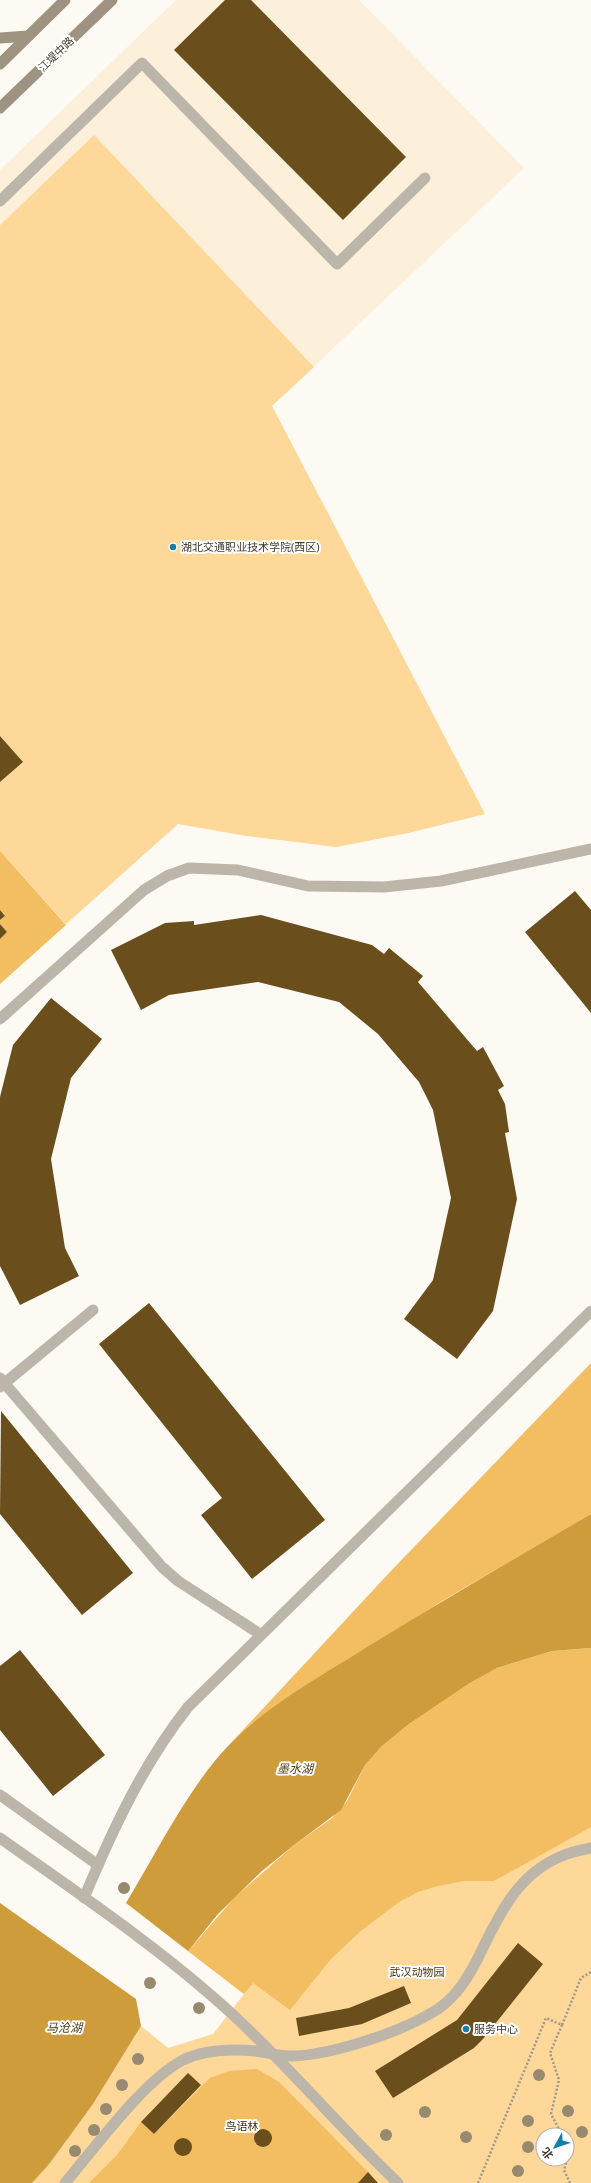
<svg xmlns="http://www.w3.org/2000/svg" width="591" height="2183" font-family="'Noto Sans','Noto Sans SC',sans-serif">
<style>
.built{fill:#fdf0db}
.green{fill:#fed898;fill-rule:evenodd}
.forest{fill:#f2be61}
.water{fill:#ce9c3b}
.building{fill:#6a4f1d}
.lines{fill:none;stroke-linecap:round;stroke-linejoin:round}
.path{stroke:#9d988f;stroke-width:2.5;stroke-dasharray:2 2;stroke-linecap:butt}
.service{stroke:#bcb5a9;stroke-width:11}
.secondary{stroke:#9e9381;stroke-width:11}
.tree{fill:#978a70}
.poi-dot{fill:#1280a8;stroke:#fff;stroke-width:1.5}
.labels{text-anchor:middle;stroke-width:4;stroke-linejoin:round;paint-order:stroke}
.street-label{font-size:11px;fill:#403a2e;stroke:#fff}
.poi-label{font-size:11px;fill:#403a2e;stroke:#fff;text-anchor:start}
.park-label{font-size:11px;fill:#432f05;stroke:#fff}
.water-label{font-size:12px;font-style:italic;fill:#503b13;stroke:#fff}
</style>
<rect width="100%" height="100%" fill="#fdf9f3"/>
<path class="built" d="M176,0H359L524,168L272,406L485,814L408,833L336,847L247,836L178,824L0,984V170Z"/>
<g class="green">
<path d="M94,135L314,367L272,406L485,814L408,833L336,847L247,836L178,824L66,924L0,851V782L23,762L0,736V225Z"/>
<path d="M591,1648V2183H32L50,2163L93,2104L141,2026L168,2048L213,2034L244,1994L188,1951ZM543,2135H567V2159H543Z"/>
</g>
<g class="forest">
<path d="M0,851L66,925L0,984V939L7,932L0,924V920L5,916L0,910Z"/>
<path d="M591,1363V1514L442,1601L259,1719L230,1744L390,1572Z"/>
<path d="M591,1648V1827L494,1881H464L438,1886L418,1892L399,1902L362,1930L331,1959L290,2010L253,1983L244,1994L188,1951L234,1898L294,1845L332,1818L347,1801L365,1765L382,1746L409,1724L470,1683L497,1668L552,1651Z"/>
<path d="M257,2069L279,2082L368,2172L358,2183H89L117,2155L141,2122L154,2134L210,2078L229,2071Z"/>
</g>
<g class="water">
<path d="M591,1514V1648L552,1651L497,1668L470,1683L409,1724L382,1746L365,1765L341,1810L294,1845L262,1871L218,1914L188,1951L126,1903C157,1852 189,1786 230,1744C268,1705 318,1678 364,1649C439,1603 515,1558 591,1514Z"/>
<path d="M0,1903L136,1999L141,2026L93,2104L50,2163L32,2183H0Z"/>
</g>
<g class="building">
<path d="M225,0H251L406,157L343,220L174,50Z"/>
<path d="M0,736L23,762L0,782Z"/>
<path d="M575,891L591,910V1013L525,932Z"/>
<path d="M0,910L5,916L0,920Z"/>
<path d="M261,915L372,945L384,954L389,948L423,976L418,982L477,1051L483,1047L504,1086L498,1090L505,1104L509,1132L505,1133L517,1199L493,1311L457,1359L404,1319L433,1280L451,1198L433,1110L419,1082L378,1034L339,1002L258,982L169,995L141,1010L111,950L165,923L194,921V925Z"/>
<path d="M0,924L7,932L0,939Z"/>
<path d="M51,998L102,1039L71,1078L51,1159L65,1248L79,1276L20,1305L0,1266V1097L13,1045Z"/>
<path d="M149,1303L325,1520L252,1579L201,1515L222,1498L99,1344Z"/>
<path d="M1,1411L133,1573L82,1615L0,1514Z"/>
<path d="M20,1650L105,1755L53,1796L0,1730V1666Z"/>
<path d="M518,1943L543,1964L483,2039L474,2048L393,2098L375,2071L457,2020Z"/>
<path d="M404,1986L411,2003L362,2024L299,2036L296,2018L349,2008Z"/>
<path d="M188,2073L201,2085L154,2134L141,2122Z"/>
<circle cx="263" cy="2138" r="9"/>
<circle cx="183" cy="2147" r="9"/>
<path d="M368,2172L378,2183H358Z"/>
</g>
<g class="lines">
<g class="path">
<path d="M562,2025L550,2053L559,2080L551,2114L562,2135"/>
<path d="M567,2144L570,2149L564,2170L570,2183"/>
<path d="M478,2183L546,2018L562,2025L581,1978L591,1972"/>
</g>
<g class="service">
<path d="M0,201L142,63L337,264L425,178"/>
<path d="M0,1019L144,890L167,876L189,868L238,870L308,886L384,887L441,881L591,849"/>
<path d="M0,1378L162,1567L178,1581L260,1634"/>
<path d="M0,1387L93,1310"/>
<path d="M0,1795L98,1865"/>
<path d="M0,1838C79,1894 160,1948 231,2013C290,2067 340,2128 398,2183"/>
<path d="M84,1898C112,1831 143,1764 188,1707L591,1311"/>
<path d="M65,2183C95,2148 143,2081 183,2060C204,2050 233,2049 256,2051C268,2053 280,2056 292,2056C333,2055 404,2031 438,2009C457,1996 469,1976 479,1956C499,1915 517,1874 562,1856C571,1852 581,1850 591,1848"/>
</g>
<g class="secondary">
<path d="M0,38L28,36"/>
<path d="M0,64L65,0"/>
<path d="M0,108L112,0"/>
</g>
</g>
<g class="tree">
<circle cx="124" cy="1888" r="6"/>
<circle cx="150" cy="1983" r="6"/>
<circle cx="199" cy="2008" r="6"/>
<circle cx="138" cy="2059" r="6"/>
<circle cx="539" cy="2075" r="6"/>
<circle cx="122" cy="2085" r="6"/>
<circle cx="106" cy="2109" r="6"/>
<circle cx="568" cy="2111" r="6"/>
<circle cx="425" cy="2112" r="6"/>
<circle cx="528" cy="2121" r="6"/>
<circle cx="94" cy="2130" r="6"/>
<circle cx="582" cy="2132" r="6"/>
<circle cx="386" cy="2135" r="6"/>
<circle cx="466" cy="2137" r="6"/>
<circle cx="528" cy="2147" r="6"/>
<circle cx="75" cy="2151" r="6"/>
<circle cx="518" cy="2171" r="6"/>
</g>
<g class="poi-dot">
<circle cx="173" cy="547" r="4"/>
<circle cx="466" cy="2029" r="4"/>
</g>
<g class="labels">
<g class="street-label">
<text transform="translate(56 54) rotate(-44)" y="4">江堤中路</text>
</g>
<g class="poi-label">
<text x="181" y="551">湖北交通职业技术学院(西区)</text>
<text x="474" y="2033">服务中心</text>
</g>
<g class="park-label">
<text x="417" y="1976">武汉动物园</text>
<text x="242" y="2130">鸟语林</text>
</g>
<g class="water-label">
<text x="295" y="1773">墨水湖</text>
<text x="64" y="2032">马沧湖</text>
</g>
</g>
<g transform="translate(555 2147) rotate(230)"><circle r="19" fill="#ffffff" stroke="#b3b0ab"/>
<path d="M0-3L7 15L0 10L-7 15Z" fill="#1280a8"/>
<text y="-6" font-size="11" font-weight="bold" text-anchor="middle" fill="#403a2e">北</text>
</g>
</svg>
